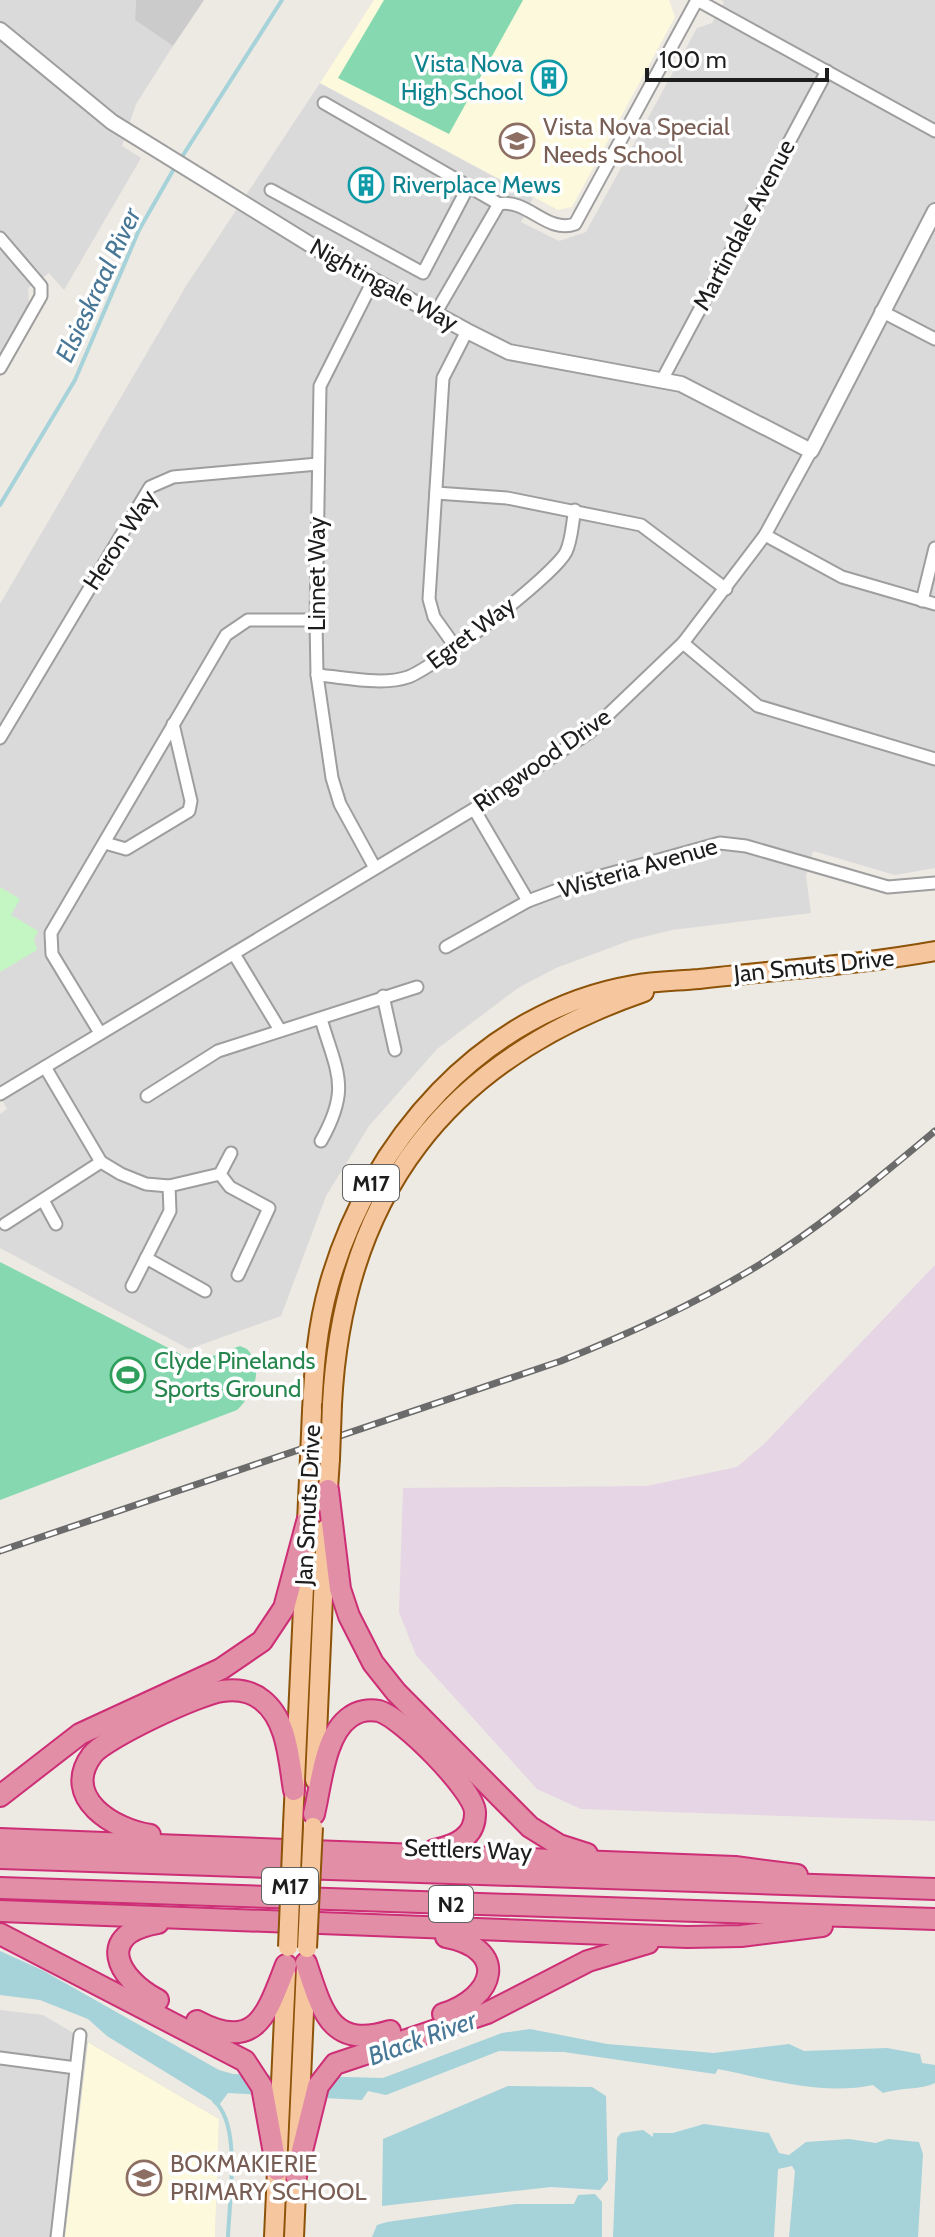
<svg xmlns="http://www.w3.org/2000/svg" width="935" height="2237" font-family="Cabin,sans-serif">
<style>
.residential{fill:#dbdada}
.industrial{fill:#e6d5e5}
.education{fill:#fdf9dc}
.religious{fill:#cbcbcb}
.park{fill:#c3f6c2}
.pitch{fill:#85d8af}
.water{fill:#a6d2d9}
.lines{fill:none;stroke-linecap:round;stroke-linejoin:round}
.stream{stroke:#a6d2d9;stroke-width:4}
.minor-casing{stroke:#9e9e9e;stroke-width:15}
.tertiary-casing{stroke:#9e9e9e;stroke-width:18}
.primary-casing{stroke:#8d5309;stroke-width:22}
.motorway-casing{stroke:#cd2e75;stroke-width:24}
.minor{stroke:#fff;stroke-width:11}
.tertiary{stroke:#fff;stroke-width:14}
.primary{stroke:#f6c79f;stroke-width:18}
.motorway{stroke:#e18ea6;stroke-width:20}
.rail-casing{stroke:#6b6b6b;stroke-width:7}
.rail{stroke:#fff;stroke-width:4;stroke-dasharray:12;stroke-linecap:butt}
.primary-bridge-casing{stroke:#8d5309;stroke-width:22;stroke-linecap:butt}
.primary-bridge{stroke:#f6c79f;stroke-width:18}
.labels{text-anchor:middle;stroke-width:7;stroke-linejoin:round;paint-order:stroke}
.shield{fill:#fff;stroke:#616161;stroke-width:2}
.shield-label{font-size:22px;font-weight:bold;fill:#1d1d1d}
.culture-label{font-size:24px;fill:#0d838f;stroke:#fff;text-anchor:end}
.education-label{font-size:24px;fill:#785e54;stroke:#fff;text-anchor:start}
.street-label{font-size:24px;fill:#1d1d1d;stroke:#fff}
.leisure-label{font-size:24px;fill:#27864d;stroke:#fff;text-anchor:start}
.water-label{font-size:26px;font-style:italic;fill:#497897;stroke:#fff}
</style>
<rect width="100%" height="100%" fill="#ede9e3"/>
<g class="residential">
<path d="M0,0H136L135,20L173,46L136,104L122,146L141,158L64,290L49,273L28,288L29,303L0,352Z"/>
<path d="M721,0H935V868L895,875L813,851L806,876L811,913L672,930L631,940L556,968L518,988L437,1049L369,1126L326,1196L281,1316L189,1349L0,1248V1114L7,1109L0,1097V604L186,286L320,83L533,198L521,222L559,241L586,232L697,28L712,23L724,2Z"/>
<path d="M0,2010L43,2015L219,2119L215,2237H0Z"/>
</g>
<path class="industrial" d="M935,1265V1821L581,1809L537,1789L416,1655L399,1612L403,1488L647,1486L737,1467L764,1444Z"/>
<g class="education">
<path d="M374,0H669L675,17L572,207L558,210L320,83Z"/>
<path d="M88,2042L219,2119L215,2237H65Z"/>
</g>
<path class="religious" d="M136,0H204L173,46L135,20Z"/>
<path class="park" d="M0,887L20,899L11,915L38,931L34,940L37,950L0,972Z"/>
<g class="pitch">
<path d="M384,0H523L449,134L338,78Z"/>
<path d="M0,1262L196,1362L240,1346L247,1349C265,1368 254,1394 237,1410L0,1500Z"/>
</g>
<g class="water">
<path d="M0,1951L42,1970L219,2070L233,2074L383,2078L502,2033L530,2029L607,2044L714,2053L789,2044L804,2051L887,2048L920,2054L922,2063L935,2065V2083C921,2090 901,2087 883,2093L873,2085C823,2096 768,2079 718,2069L715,2074L564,2052L499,2051L386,2095L368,2091L362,2100L228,2093L219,2105L107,2036L88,2019L40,2000L0,1995Z"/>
<path d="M508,2086L592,2087L606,2096L608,2180L600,2190L551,2187L382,2206L383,2139Z"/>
<path d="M704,2124L769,2133L779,2153L789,2155L806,2142L849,2139L876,2143L888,2139L919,2142L923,2154L918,2237H789L795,2171L792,2166L778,2169L774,2237H613L617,2138L621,2133L643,2130L653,2137V2133H673Z"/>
<path d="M595,2194L602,2202V2237H372L377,2225L387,2222L516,2204H574L578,2195Z"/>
</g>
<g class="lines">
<g class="stream">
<path d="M180,160L282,0"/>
<path d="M0,505L75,380L139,230L175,167"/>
<path d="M214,2101C242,2124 229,2202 228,2237"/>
</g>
<g class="minor-casing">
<g id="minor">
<path d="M697,0L935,131"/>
<path d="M324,103L499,204"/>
<path d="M271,190L423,273L468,187"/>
<path d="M0,238L41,286V296L0,368"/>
<path d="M373,281L320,386L316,620L317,675L332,778L340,804L375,868"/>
<path d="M881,311L935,339"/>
<path d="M435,314L499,204C527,198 547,234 575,224L697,0"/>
<path d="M662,380L827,71"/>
<path d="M436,493L507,498L641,525L726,589"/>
<path d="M765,535L842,577L935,604"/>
<path d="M922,601L935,548"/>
<path d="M683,643L758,706L935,759"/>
<path d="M454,645L434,617L429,599L443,378L467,331"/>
<path d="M317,675C344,677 382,686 408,677C434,668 554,575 566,552C572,540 572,523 575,510"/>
<path d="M0,738L150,487L173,477L318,464"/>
<path d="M474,809L528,901"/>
<path d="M105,843L126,849L189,811L191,801L173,724"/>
<path d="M446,947L528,901L576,883L720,843L746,846L888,887L935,883"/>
<path d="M234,954L280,1030"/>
<path d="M383,996L395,1050"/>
<path d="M321,1019C337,1073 351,1088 321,1141"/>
<path d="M100,1033L52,954L51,933L226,635L248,620H316"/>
<path d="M45,1067L101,1162L121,1174L146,1184L169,1186L220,1174L231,1153"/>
<path d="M0,1094L474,809L590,732L683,643L765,535L811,451"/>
<path d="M147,1096L218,1051L417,987"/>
<path d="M220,1174L230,1187L269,1208L238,1275"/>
<path d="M43,1200L56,1224"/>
<path d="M5,1224L101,1162"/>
<path d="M146,1258L205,1291"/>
<path d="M132,1286L170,1211L169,1186"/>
<path d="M0,2058L76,2068"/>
<path d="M57,2237L80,2035"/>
</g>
</g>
<g class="tertiary-casing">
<path id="tertiary" d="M0,30L112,122L332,258L467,331L509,352L681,384L811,451L935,211"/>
</g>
<g class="primary-casing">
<g id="primary">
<path d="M332,1404C343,1194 447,1060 644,992"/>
<path d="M312,1411C314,1369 317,1327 329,1285C369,1143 482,1011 633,985C655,981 677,981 699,979C778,970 857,965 935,951"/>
<path d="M327,1504L330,1459"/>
<path d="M315,1780L326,1529"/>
<path d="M293,1825L310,1457"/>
<path d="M274,2237L286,1973"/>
<path d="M294,2237L306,1966"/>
</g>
</g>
<g class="motorway-casing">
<g id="motorway">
<path d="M328,1490L340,1589L349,1616L373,1663L396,1692L530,1827L559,1845L587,1854"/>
<path d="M0,1796L80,1734L221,1669L262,1641L284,1608L307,1522"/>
<path d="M314,1814C321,1786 324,1735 350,1717C358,1711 369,1709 379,1711C401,1717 474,1790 475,1812C476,1837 455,1846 434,1850"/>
<path d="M150,1835C115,1830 60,1798 92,1755C105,1738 199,1694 222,1691C236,1689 251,1691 262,1700C288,1720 289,1761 294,1790"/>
<path d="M0,1839L735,1867L797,1875"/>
<path d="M0,1858L935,1889"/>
<path d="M0,1888L935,1919"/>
<path d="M0,1911L687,1937L741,1936L822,1926"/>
<path d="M158,1923C95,1934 116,1978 158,2000"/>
<path d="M0,1934L245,2061L262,2087L277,2170"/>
<path d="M306,1963C322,2010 330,2050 390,2031"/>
<path d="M443,2014C496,1997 509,1949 446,1937"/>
<path d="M197,2021C257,2053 267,2013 286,1965"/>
<path d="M296,2175L318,2086L335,2064L487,2013L588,1961L648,1943"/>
</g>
</g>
<use href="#minor" class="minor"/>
<use href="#tertiary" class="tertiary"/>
<use href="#primary" class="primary"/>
<use href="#motorway" class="motorway"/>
<g class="rail-casing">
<path id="rail" d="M0,1551L561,1361C626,1335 689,1307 749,1271C816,1231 875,1181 935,1131"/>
</g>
<use href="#rail" class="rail"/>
<g class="primary-bridge-casing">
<g id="primary-bridge">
<path d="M310,1457L312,1411"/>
<path d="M330,1459L332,1404"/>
<path d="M288,1947L293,1825"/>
<path d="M307,1948L313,1827"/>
</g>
</g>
<use href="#primary-bridge" class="primary-bridge"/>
</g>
<defs>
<g id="building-ring" transform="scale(1.8)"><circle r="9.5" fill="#fff" stroke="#0f9aa8" stroke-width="1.5"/><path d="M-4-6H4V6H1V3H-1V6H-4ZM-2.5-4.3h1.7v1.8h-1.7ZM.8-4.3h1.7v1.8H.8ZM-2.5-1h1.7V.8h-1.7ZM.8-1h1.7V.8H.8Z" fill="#0f9aa8"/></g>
<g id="school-ring" transform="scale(1.8)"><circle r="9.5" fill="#fff" stroke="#8d6e63" stroke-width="1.5"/><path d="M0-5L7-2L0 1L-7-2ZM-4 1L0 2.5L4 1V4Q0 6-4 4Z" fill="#8d6e63"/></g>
<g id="stadium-ring" transform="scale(1.8)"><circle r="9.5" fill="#fff" stroke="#2e9e5b" stroke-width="1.5"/><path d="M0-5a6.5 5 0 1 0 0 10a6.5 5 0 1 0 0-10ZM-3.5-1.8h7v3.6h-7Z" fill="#2e9e5b"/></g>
</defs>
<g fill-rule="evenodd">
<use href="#building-ring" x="549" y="78"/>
<use href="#school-ring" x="517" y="141"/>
<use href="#building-ring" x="366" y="185"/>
<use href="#stadium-ring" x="128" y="1375"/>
<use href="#school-ring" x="144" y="2178"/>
</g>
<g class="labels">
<g class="shield">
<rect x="343" y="1165" width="56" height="36" rx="6"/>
<rect x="262" y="1868" width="56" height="36" rx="6"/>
<rect x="429" y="1886" width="44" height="36" rx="6"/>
</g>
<g class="shield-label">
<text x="371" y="1191">M17</text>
<text x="290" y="1894">M17</text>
<text x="451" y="1912">N2</text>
</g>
<g class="culture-label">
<text x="523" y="72">Vista Nova<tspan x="523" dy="28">High School</tspan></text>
<text x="392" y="193" text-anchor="start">Riverplace Mews</text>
</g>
<g class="education-label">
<text x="543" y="135">Vista Nova Special<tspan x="543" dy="28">Needs School</tspan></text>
<text x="170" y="2172">BOKMAKIERIE<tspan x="170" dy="28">PRIMARY SCHOOL</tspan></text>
</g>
<g class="street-label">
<text transform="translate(744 225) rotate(-62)" y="8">Martindale Avenue</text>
<text transform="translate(384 285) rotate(29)" y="8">Nightingale Way</text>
<text transform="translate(120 540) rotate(-57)" y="8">Heron Way</text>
<text transform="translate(317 574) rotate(-90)" y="8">Linnet Way</text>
<text transform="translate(471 633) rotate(-37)" y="8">Egret Way</text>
<text transform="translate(542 760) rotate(-35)" y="8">Ringwood Drive</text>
<text transform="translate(638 868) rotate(-16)" y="8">Wisteria Avenue</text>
<text transform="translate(814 966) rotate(-6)" y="8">Jan Smuts Drive</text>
<text transform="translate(308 1505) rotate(-87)" y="8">Jan Smuts Drive</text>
<text transform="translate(468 1850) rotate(2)" y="8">Settlers Way</text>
</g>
<g class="leisure-label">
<text x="154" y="1369">Clyde Pinelands<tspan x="154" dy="28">Sports Ground</tspan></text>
</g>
<g class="water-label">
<text transform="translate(98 285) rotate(-65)" y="9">Elsieskraal River</text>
<text transform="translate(422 2038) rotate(-20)" y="9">Black River</text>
</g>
</g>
<path d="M647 68v12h180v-12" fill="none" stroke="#1d1d1d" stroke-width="4"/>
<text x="659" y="68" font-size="24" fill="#1d1d1d" stroke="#ffffff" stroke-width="6" paint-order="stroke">100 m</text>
</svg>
